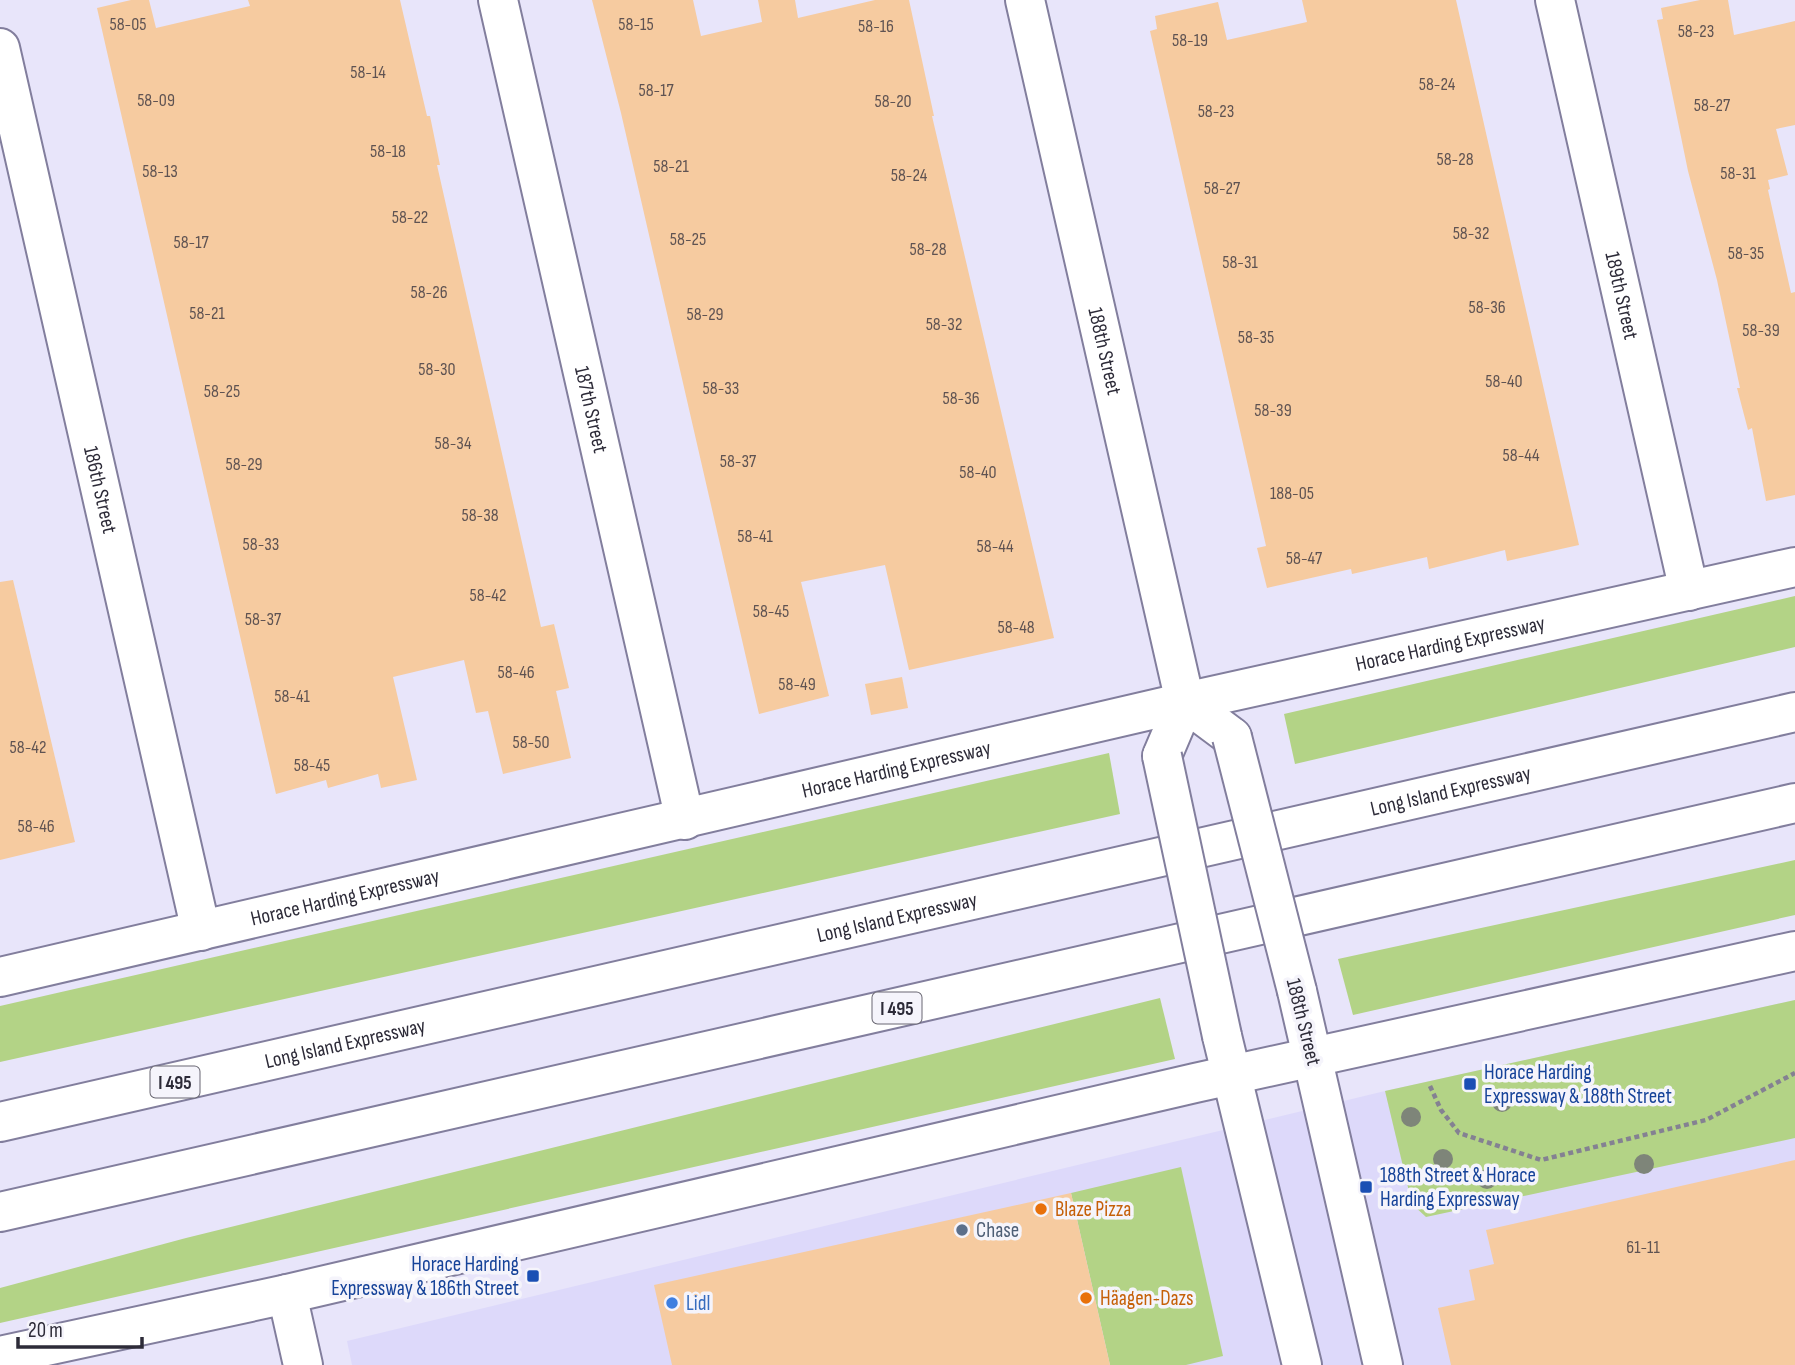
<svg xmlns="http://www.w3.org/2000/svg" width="1795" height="1365" font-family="'Sofia Sans Condensed',sans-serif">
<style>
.built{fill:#ddd9fa}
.green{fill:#b3d386}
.building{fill:#f6cba0}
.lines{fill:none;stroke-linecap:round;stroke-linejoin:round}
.minor-casing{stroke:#827e9d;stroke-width:42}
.tertiary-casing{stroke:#827e9d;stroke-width:42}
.secondary-casing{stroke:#827e9d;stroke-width:42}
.motorway-casing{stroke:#827e9d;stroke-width:42}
.path{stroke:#848192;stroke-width:4.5;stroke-dasharray:5 3.5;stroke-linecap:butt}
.minor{stroke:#fff;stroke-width:38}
.tertiary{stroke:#fff;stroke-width:38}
.secondary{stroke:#fff;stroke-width:38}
.motorway{stroke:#fff;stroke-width:38}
.tertiary-bridge-casing{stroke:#827e9d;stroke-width:42;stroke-linecap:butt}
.tertiary-bridge{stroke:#fff;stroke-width:38}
.tree{fill:#7e8579}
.transit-dot{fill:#1a4fb4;stroke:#f5f4fb;stroke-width:2.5}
.food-dot{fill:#e8710a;stroke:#f5f4fb;stroke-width:2.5}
.service-dot{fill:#5c6f8a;stroke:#f5f4fb;stroke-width:2.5}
.shop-dot{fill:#3f7fe0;stroke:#f5f4fb;stroke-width:2.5}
.labels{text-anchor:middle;stroke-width:7;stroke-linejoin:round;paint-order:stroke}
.number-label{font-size:18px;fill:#5f5352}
.shield{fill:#f5f4fb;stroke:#696772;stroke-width:2}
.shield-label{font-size:19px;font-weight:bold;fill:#2d2b38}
.street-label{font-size:21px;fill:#2d2b38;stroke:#f5f4fb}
.transit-label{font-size:21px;fill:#164399;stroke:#f5f4fb;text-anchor:start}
.food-label{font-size:21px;fill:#c56008;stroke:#f5f4fb;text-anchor:start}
.service-label{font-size:21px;fill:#4e5e75;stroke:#f5f4fb;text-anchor:start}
.shop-label{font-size:21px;fill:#366cbe;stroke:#f5f4fb;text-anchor:start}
</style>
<rect width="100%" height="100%" fill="#e8e5fa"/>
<path class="built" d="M1795,1000V1365H352L347,1341L1385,1091Z"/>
<g class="green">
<path d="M1795,596V647L1295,764L1284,714Z"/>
<path d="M1109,753L1120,814L0,1062V1006Z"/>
<path d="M1795,860V915L1353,1015L1338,959Z"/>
<path d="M1160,998L1175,1059L0,1323V1288L186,1238Z"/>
<path d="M1795,1000V1138L1426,1217L1412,1204L1385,1091Z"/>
<path d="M1181,1167L1223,1356L1186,1365H1110L1071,1193Z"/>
</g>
<g class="building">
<path d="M131,0H149L156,28L250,6L248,0H400L427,116H430L440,165H437L541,627L554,624L569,688L556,691L571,758L503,774L488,711L476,713L464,660L393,677L417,780L381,788L378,774L328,788L326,780L276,794L97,8Z"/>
<path d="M592,0H693L701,36L762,22L758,0H795L798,18L875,0H909L934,116H932L1054,638L909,670L885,565L801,582L829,696L759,714L621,113Z"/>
<path d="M1302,0H1456L1579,545L1507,561L1505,550L1429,569L1427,557L1352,574L1351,569L1267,588L1257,548L1266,546L1150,31L1157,29L1155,16L1218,2L1227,40L1307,22Z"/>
<path d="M1700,0H1728L1734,35L1795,21V125L1776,129L1788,175L1768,180L1770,189L1768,190L1791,293L1795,292V495L1766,501L1752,428L1748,430L1737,388H1740L1717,280L1688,171L1657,20L1663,19L1661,8Z"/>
<path d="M13,580L75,842L0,860V582Z"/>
<path d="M902,677L908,708L871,715L865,684Z"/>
<path d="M1795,1160V1365H1451L1438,1308L1475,1300L1469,1270L1494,1264L1486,1230Z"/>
<path d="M1071,1193L1110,1365H672L654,1285Z"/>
</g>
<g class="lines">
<g class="minor-casing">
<g id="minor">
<path id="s1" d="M498,0L685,820"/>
<path id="s2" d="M1555,0L1689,591"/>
<path id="s3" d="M0,48L201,931"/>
<path d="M287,1294L303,1365"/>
</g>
</g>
<g class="tertiary-casing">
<g id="tertiary">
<path id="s4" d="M1025,0L1185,702L1162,756"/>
<path d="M1185,702L1232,737"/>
<path d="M1297,991L1383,1365"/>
<path d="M1222,1036L1302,1365"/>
</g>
</g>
<g class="secondary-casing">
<g id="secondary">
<path id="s5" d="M0,977L1185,702L1795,567"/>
<path d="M0,1356L287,1294L1195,1083L1795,951"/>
</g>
</g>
<g class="motorway-casing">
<g id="motorway">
<path id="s6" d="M0,1122L1795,712"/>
<path d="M0,1212L1795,803"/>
</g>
</g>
<path class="path" d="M1430,1086L1441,1110L1459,1133L1541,1160L1706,1120L1795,1073"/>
<use href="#minor" class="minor"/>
<use href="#tertiary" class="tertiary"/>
<use href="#secondary" class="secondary"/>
<use href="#motorway" class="motorway"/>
<g class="tertiary-bridge-casing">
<g id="tertiary-bridge">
<path d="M1232,737L1297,991"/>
<path d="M1162,756L1222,1036"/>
</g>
</g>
<use href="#tertiary-bridge" class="tertiary-bridge"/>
</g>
<g class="tree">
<circle cx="1502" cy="1102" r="10"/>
<circle cx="1411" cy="1117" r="10"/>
<circle cx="1443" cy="1159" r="10"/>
<circle cx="1644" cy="1164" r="10"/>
<circle cx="1487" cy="1179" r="10"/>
</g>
<g class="transit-dot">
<rect x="1463" y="1077" width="14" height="14" rx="3.5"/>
<rect x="1359" y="1180" width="14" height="14" rx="3.5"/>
<rect x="526" y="1269" width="14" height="14" rx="3.5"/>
</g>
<g class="food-dot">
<circle cx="1041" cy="1209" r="7"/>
<circle cx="1086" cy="1298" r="7"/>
</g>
<circle class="service-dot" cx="962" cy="1230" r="7"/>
<circle class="shop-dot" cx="672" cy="1303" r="7"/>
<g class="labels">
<g class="number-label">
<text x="128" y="30">58-05</text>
<text x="636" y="30">58-15</text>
<text x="876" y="32">58-16</text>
<text x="1696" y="37">58-23</text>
<text x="1190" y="46">58-19</text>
<text x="368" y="78">58-14</text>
<text x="1437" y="90">58-24</text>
<text x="656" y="96">58-17</text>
<text x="156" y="106">58-09</text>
<text x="893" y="107">58-20</text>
<text x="1712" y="111">58-27</text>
<text x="1216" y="117">58-23</text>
<text x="388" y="157">58-18</text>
<text x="1455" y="165">58-28</text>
<text x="671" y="172">58-21</text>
<text x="160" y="177">58-13</text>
<text x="1738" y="179">58-31</text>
<text x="909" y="181">58-24</text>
<text x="1222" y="194">58-27</text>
<text x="410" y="223">58-22</text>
<text x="1471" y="239">58-32</text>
<text x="688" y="245">58-25</text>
<text x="191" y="248">58-17</text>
<text x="928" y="255">58-28</text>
<text x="1746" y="259">58-35</text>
<text x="1240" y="268">58-31</text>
<text x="429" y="298">58-26</text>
<text x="1487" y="313">58-36</text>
<text x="207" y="319">58-21</text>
<text x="705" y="320">58-29</text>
<text x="944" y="330">58-32</text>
<text x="1761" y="336">58-39</text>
<text x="1256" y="343">58-35</text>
<text x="437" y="375">58-30</text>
<text x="1504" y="387">58-40</text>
<text x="721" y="394">58-33</text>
<text x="222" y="397">58-25</text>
<text x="961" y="404">58-36</text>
<text x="1273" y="416">58-39</text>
<text x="453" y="449">58-34</text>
<text x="1521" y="461">58-44</text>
<text x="738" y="467">58-37</text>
<text x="244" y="470">58-29</text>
<text x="978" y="478">58-40</text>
<text x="1292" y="499">188-05</text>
<text x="480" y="521">58-38</text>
<text x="755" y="542">58-41</text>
<text x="261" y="550">58-33</text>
<text x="995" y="552">58-44</text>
<text x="1304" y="564">58-47</text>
<text x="488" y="601">58-42</text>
<text x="771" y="617">58-45</text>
<text x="263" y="625">58-37</text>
<text x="1016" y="633">58-48</text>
<text x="516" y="678">58-46</text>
<text x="797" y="690">58-49</text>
<text x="292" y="702">58-41</text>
<text x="531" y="748">58-50</text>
<text x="28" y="753">58-42</text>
<text x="312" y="771">58-45</text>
<text x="36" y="832">58-46</text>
<text x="1643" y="1253">61-11</text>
</g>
<g class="shield">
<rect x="872.5" y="992.5" width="49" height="31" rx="5"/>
<rect x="150.5" y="1066.5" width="49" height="31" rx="5"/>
</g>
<g class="shield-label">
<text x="897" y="1015">I 495</text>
<text x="175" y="1089">I 495</text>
</g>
<g class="street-label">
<text dy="7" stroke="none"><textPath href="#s2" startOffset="303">189th Street</textPath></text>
<text dy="7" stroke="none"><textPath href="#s4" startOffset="360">188th Street</textPath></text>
<text dy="7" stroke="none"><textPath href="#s1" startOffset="420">187th Street</textPath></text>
<text dy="7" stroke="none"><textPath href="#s3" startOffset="453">186th Street</textPath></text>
<text dy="7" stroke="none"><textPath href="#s5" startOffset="1488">Horace Harding Expressway</textPath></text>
<text dy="7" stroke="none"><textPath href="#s5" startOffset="920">Horace Harding Expressway</textPath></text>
<text dy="7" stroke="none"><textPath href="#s6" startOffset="1488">Long Island Expressway</textPath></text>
<text dy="7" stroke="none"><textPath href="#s5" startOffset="354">Horace Harding Expressway</textPath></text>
<text dy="7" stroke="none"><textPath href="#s6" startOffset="920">Long Island Expressway</textPath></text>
<text transform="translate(1304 1022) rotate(76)" y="7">188th Street</text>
<text dy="7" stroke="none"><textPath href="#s6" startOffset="354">Long Island Expressway</textPath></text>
</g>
<g class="transit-label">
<text x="1484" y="1079">Horace Harding<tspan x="1484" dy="24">Expressway &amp; 188th Street</tspan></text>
<text x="1380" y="1182">188th Street &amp; Horace<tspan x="1380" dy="24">Harding Expressway</tspan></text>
<text x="519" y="1271" text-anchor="end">Horace Harding<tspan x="519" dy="24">Expressway &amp; 186th Street</tspan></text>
</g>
<g class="food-label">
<text x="1055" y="1216">Blaze Pizza</text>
<text x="1100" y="1305">Häagen-Dazs</text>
</g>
<g class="service-label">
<text x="976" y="1237">Chase</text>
</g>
<g class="shop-label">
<text x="686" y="1310">Lidl</text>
</g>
</g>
<path d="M18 1337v10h124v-10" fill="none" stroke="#2d2b38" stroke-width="3.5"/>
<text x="28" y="1337" font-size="21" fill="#2d2b38" stroke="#f5f4fb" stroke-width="5" paint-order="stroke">20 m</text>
</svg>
